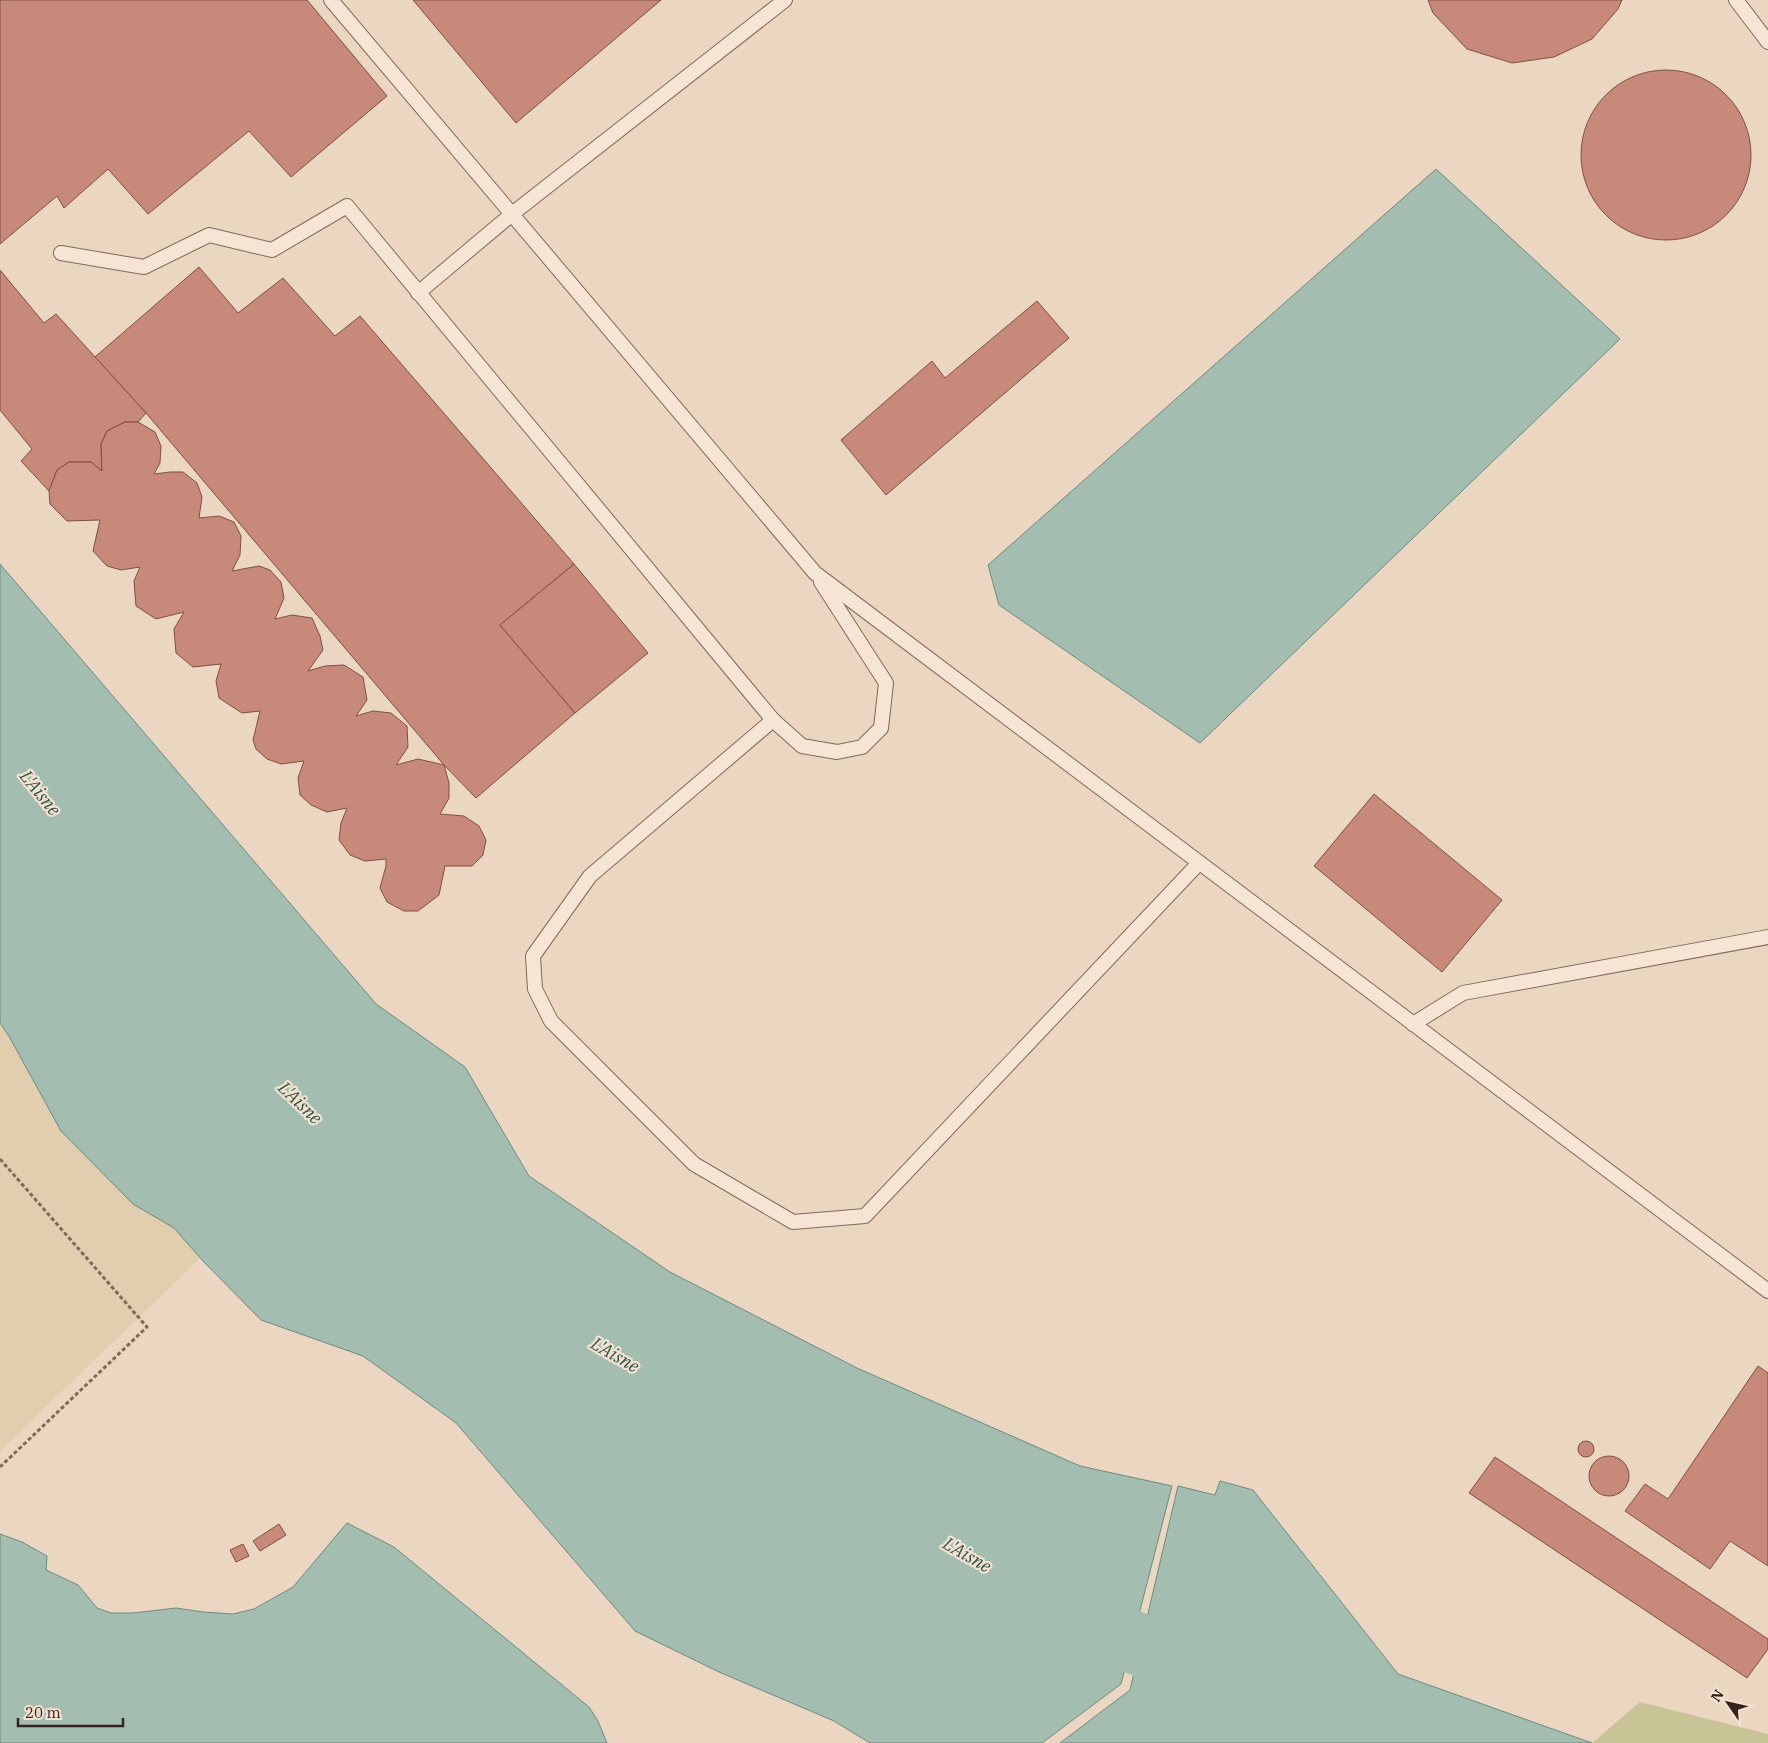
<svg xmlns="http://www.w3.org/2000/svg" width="1768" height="1743" font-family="'IBM Plex Serif',serif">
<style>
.farmland{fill:#e0ceaf}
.green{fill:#c8c496}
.water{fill:#a4bdb1;stroke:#6c8b7d}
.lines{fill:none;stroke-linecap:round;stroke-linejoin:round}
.river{stroke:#a4bdb1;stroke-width:62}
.building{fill:#c78a7a;stroke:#814e42}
.lane-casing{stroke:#83685a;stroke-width:16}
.path{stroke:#83685a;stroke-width:3;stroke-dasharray:4 2.5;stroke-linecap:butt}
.lane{stroke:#f6e5d4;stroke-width:14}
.labels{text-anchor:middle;stroke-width:4.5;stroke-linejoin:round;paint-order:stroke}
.water-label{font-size:18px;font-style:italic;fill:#2e5349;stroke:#f3e2d0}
</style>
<rect width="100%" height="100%" fill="#ebd6c1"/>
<path class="farmland" d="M0,834L269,1192L0,1451Z"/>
<path class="green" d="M1640,1702L1768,1734V1743H1592Z"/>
<g class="water">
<path d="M1436,169L1620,339L1200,743L999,605L988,565Z"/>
<path d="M0,564L376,1004L465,1067L529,1176L670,1272L857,1368L1080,1466L1172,1486L1121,1684L1042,1743H870L834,1721L719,1672L635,1631L456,1423L363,1356L261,1320L203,1261L174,1228L133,1204L61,1131L10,1038L0,1023Z"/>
<path d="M1220,1481L1253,1490L1398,1674L1592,1743H1060L1130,1690L1178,1486L1215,1495Z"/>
<path d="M347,1523L394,1547L589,1707L598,1721L607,1743H0V1534L22,1542L47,1556L46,1570L78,1585L97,1608L111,1613H133L176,1608L203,1612L233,1614L254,1609L293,1587Z"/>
</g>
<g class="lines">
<path class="river" d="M1055,1606L1092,1626L1220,1676"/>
</g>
<g class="building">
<path d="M0,0H307L387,96L291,177L249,131L148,214L108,169L64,208L57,196L0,244Z"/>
<path d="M413,0H661L516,123Z"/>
<path d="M1428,0H1622L1618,9L1592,39L1554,57L1512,63L1467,49L1433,13Z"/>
<circle cx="1666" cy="155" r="85"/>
<path d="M199,267L238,313L283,278L335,336L360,316L574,564L500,625L575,713L476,798L444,765L146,413L95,357Z"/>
<path d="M0,270L44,323L56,314L146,413L138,422H125L107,431L101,444L102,471L91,462H69L57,470L49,491L21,461L32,449L0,410Z"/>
<path d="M1037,301L1069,338L886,495L841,440L932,361L945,378Z"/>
<path d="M125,422H138L155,432L161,446L160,463L154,474L170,472H183L197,483L202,497L199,518L219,516L234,522L241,536L240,555L232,571L259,566L270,570L281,582L284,598L275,619L292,615L312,618L320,636L323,650L308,671L325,666L344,665L363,677L367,700L356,716L373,711L391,713L407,726L408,747L396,765L418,759L444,765L449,783V798L440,814L464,816L479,826L486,840L483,855L472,866H445L439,895L418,911H404L387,902L380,888L386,866V859L365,861L350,855L339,840L341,823L347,808L327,812L311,805L300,795L298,778L304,761L281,764L267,759L256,749L253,740L260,711L242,713L219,698L216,681L221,664L193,667L176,653L174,629L184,612L156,619L136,606L134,581L140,567L121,570L107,566L93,551L100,520L67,521L50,504L49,491L57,470L69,462H91L102,471L101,444L107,431Z"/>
<path d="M574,564L648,653L575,713L500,625Z"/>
<path d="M1374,794L1502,900L1442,972L1314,866Z"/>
<path d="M1758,1366L1768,1373V1566L1730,1541L1710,1569L1625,1511L1645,1484L1668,1499Z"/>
<circle cx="1586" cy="1449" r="8"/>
<circle cx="1609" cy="1476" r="20"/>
<path d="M1495,1457L1768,1639V1649L1747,1678L1469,1493Z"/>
<path d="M279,1524L286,1535L260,1551L253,1541Z"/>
<path d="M243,1544L249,1556L236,1562L230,1550Z"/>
</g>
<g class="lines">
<g class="lane-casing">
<g id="lane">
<path d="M331,0L815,573L1768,1291"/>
<path d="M1736,0L1768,42"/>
<path d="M61,253L144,267L209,235L272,250L347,206L773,720L802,746L837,752L862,747L881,728L886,683L821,582"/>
<path d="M418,293L512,214L785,0"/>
<path d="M773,720L590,876L533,956L535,989L551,1021L694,1164L793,1222L865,1216L1199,863"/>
<path d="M1413,1024L1463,993L1768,937"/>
</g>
</g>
<path class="path" d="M0,1159L147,1327L0,1467"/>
<use href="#lane" class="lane"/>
</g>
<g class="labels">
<g class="water-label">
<text transform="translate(40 793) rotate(51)" y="6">L'Aisne</text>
<text transform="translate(300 1103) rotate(44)" y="6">L'Aisne</text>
<text transform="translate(615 1355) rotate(30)" y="6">L'Aisne</text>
<text transform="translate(967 1555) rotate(30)" y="6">L'Aisne</text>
</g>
</g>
<g transform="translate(1728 1703) rotate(304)" stroke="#f3e2d0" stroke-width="4" paint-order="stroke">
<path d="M0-4L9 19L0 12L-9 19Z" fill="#34241d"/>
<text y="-8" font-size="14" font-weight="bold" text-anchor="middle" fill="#34241d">N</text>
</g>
<path d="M18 1718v8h105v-8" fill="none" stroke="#34241d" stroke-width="2.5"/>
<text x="25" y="1718" font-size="15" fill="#34241d" stroke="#f3e2d0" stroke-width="4" paint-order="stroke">20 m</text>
</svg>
